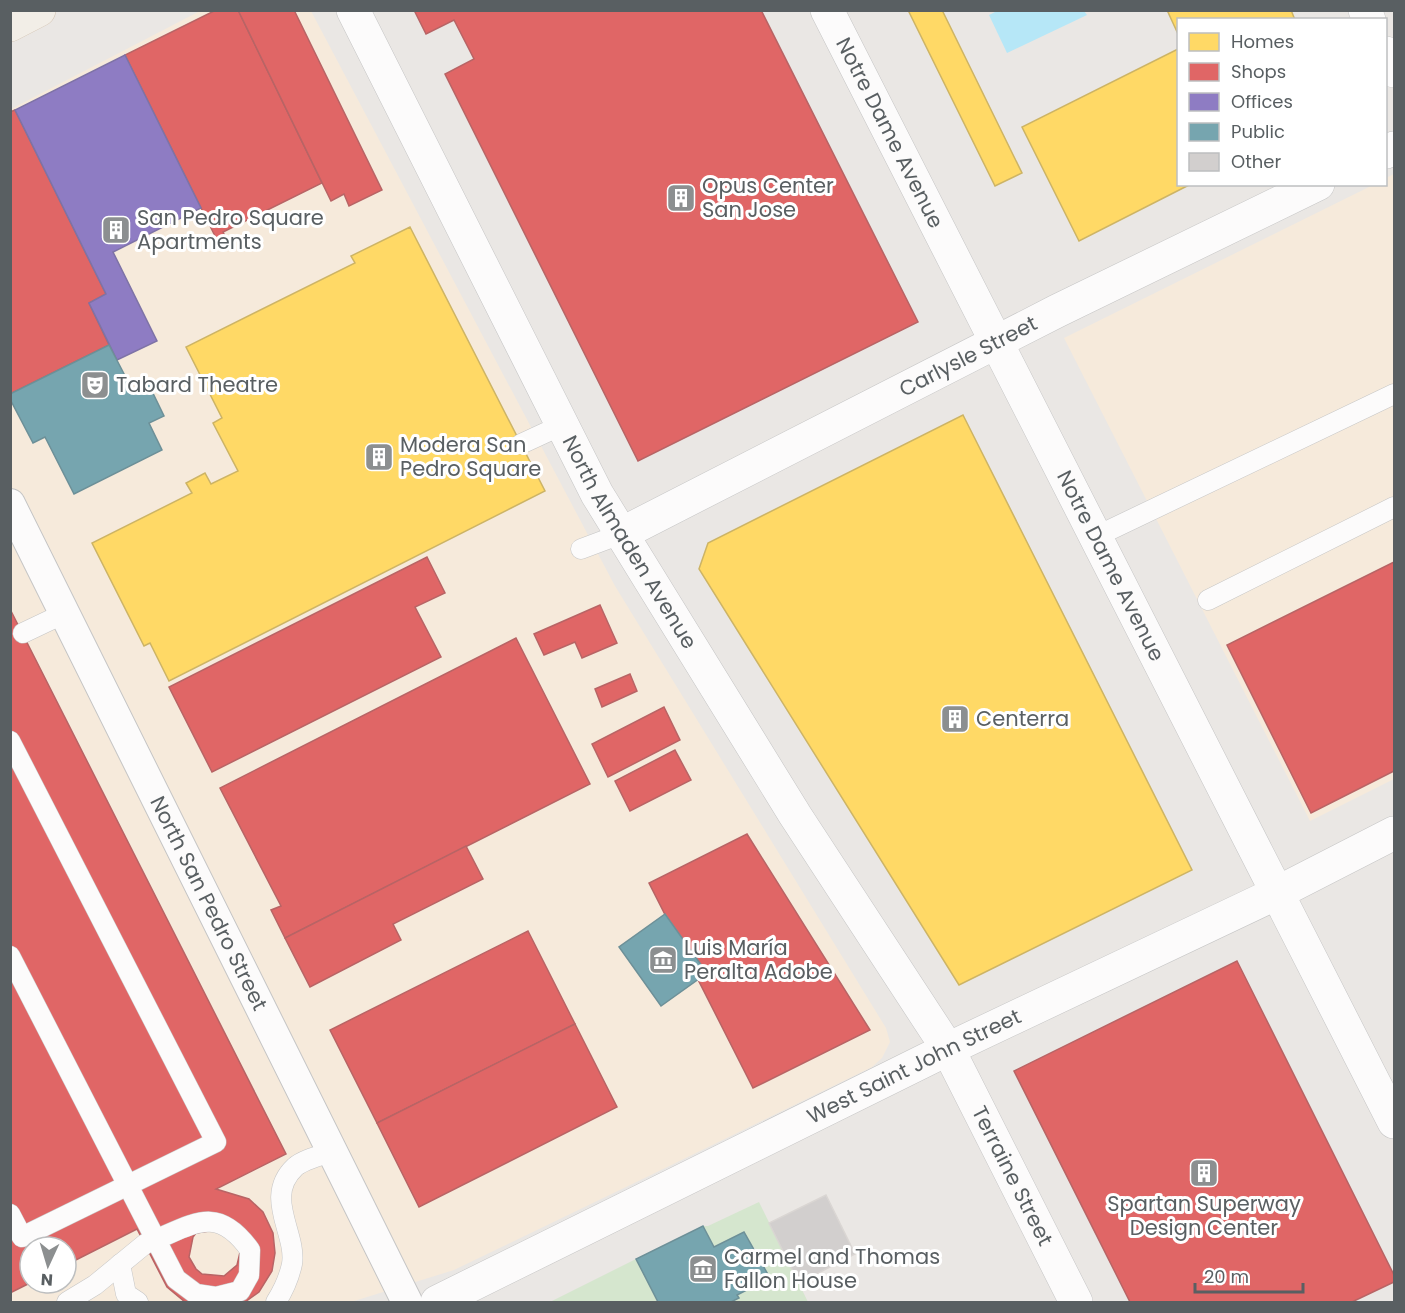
<svg xmlns="http://www.w3.org/2000/svg" width="1405" height="1313" font-family="Poppins,sans-serif">
<style>
.commercial{fill:#f6eadb;fill-rule:evenodd}
.green{fill:#d5e6ce}
.water{fill:#b6e7f7}
.homes{fill:#ffd966;stroke:#cdb465;stroke-width:1.5}
.shops{fill:#e06666;stroke:#b86465;stroke-width:1.5;fill-rule:evenodd}
.offices{fill:#8e7cc3;stroke:#7e73a6;stroke-width:1.5}
.public{fill:#76a5af;stroke:#6d9098;stroke-width:1.5}
.building{fill:#d2cfce;stroke:#dad6d3;stroke-width:1.5}
.lines{fill:none;stroke-linecap:round;stroke-linejoin:round}
.service-casing{stroke:#c5c5c5;stroke-width:21}
.pedestrian-casing{stroke:#c5c5c5;stroke-width:32}
.minor-casing{stroke:#c5c5c5;stroke-width:34}
.secondary-casing{stroke:#c5c5c5;stroke-width:34}
.primary-casing{stroke:#d3c3b1;stroke-width:34}
.service{stroke:#fcfbfb;stroke-width:20}
.pedestrian{stroke:#fcfbfb;stroke-width:30}
.minor{stroke:#fcfbfb;stroke-width:33}
.secondary{stroke:#fcfbfb;stroke-width:33}
.primary{stroke:#f2eee7;stroke-width:33}
.labels{text-anchor:middle;stroke-width:6;stroke-linejoin:round;paint-order:stroke}
.street-label{font-size:21px;fill:#595f62;stroke:#fff}
.poi-label{font-size:21px;fill:#595f62;stroke:#fff;text-anchor:start}
</style>
<rect width="100%" height="100%" fill="#eae7e4"/>
<g class="commercial">
<path d="M200,11H311L615,586L886,1028L890,1042L882,1058L872,1067L655,1173L454,1270L351,1302H11V109ZM30,1247H66V1283H30Z"/>
<path d="M1394,174V779L1310,821L1064,338L1373,185L1386,184V178Z"/>
</g>
<g class="green">
<path d="M759,1202L808,1302H731L739,1298L737,1295L770,1278L755,1248L714,1247L703,1226H708Z"/>
<path d="M636,1259L658,1302H550Z"/>
</g>
<path class="water" d="M999,10L1084,11L1087,15L1007,53L989,15Z"/>
<g class="homes">
<path d="M908,10H942L1022,173L995,186Z"/>
<path d="M1167,10H1291L1295,20H1178V34Z"/>
<path d="M1178,49V184H1191L1079,241L1022,127Z"/>
<path d="M410,227L545,491L169,681L150,643L144,646L92,543L192,493L186,483L205,473L211,484L238,471L213,423L222,418L186,347L355,263L351,256Z"/>
<path d="M963,415L1192,870L959,985L699,569L708,543Z"/>
</g>
<g class="shops">
<path d="M216,10H238L322,183L223,232L227,240L219,244L125,55Z"/>
<path d="M238,10H294L382,190L349,206L344,194L331,201Z"/>
<path d="M414,10H761L918,322L638,461L445,74L474,59L454,20L426,34Z"/>
<path d="M15,110L106,294L89,303L109,345L10,394V112Z"/>
<path d="M427,557L445,593L415,607L441,657L212,772L169,687Z"/>
<path d="M1394,562V771L1311,813L1227,645Z"/>
<path d="M600,605L617,643L582,658L575,642L544,655L534,634Z"/>
<path d="M10,609L286,1154L216,1189L249,1199L263,1212L273,1233L275,1253L272,1271L259,1292L245,1302H185L167,1287L137,1229L66,1265V1247H30V1283L10,1293ZM228,1228L241,1248L237,1265L224,1276L202,1274L196,1269L189,1257L193,1237L196,1233Z"/>
<path d="M516,638L590,784L285,938L271,910L281,906L220,788Z"/>
<path d="M630,674L637,691L602,707L595,689Z"/>
<path d="M664,707L680,740L608,777L592,744Z"/>
<path d="M675,750L691,780L630,811L615,781Z"/>
<path d="M747,834L870,1030L753,1088L649,883Z"/>
<path d="M466,846L483,879L393,924L401,940L310,987L285,938Z"/>
<path d="M528,931L575,1024L377,1123L330,1030Z"/>
<path d="M1237,961L1394,1275V1282L1352,1302H1130L1014,1071Z"/>
<path d="M575,1024L617,1107L419,1207L377,1123Z"/>
</g>
<path class="offices" d="M125,55L201,208L113,252L157,341L117,360L89,303L106,294L15,110Z"/>
<g class="public">
<path d="M109,345L133,391L148,383L164,416L149,423L162,450L74,494L45,437L33,443L10,399V394Z"/>
<path d="M665,914L707,973L661,1006L619,947Z"/>
<path d="M703,1226L714,1247L744,1232L770,1278L737,1295L739,1298L731,1302H658L636,1259Z"/>
</g>
<path class="building" d="M826,1195L855,1254L799,1283L769,1223Z"/>
<g class="lines">
<g class="service-casing">
<g id="service">
<path d="M521,444L562,425"/>
<path d="M1095,537L1394,394"/>
<path d="M581,549L621,534"/>
<path d="M1208,600L1394,507"/>
<path d="M23,633L65,613"/>
<path d="M10,741L216,1142L22,1237L10,1214"/>
<path d="M10,956L176,1279L196,1294L216,1297L240,1291L249,1275L250,1250C217,1204 194,1224 150,1242L145,1244L95,1285L67,1302"/>
<path d="M120,1264L126,1294L138,1302"/>
<path d="M276,1302C283,1291 289,1278 292,1264C297,1233 263,1197 295,1167C304,1159 323,1155 334,1151"/>
</g>
</g>
<g class="pedestrian-casing">
<g id="pedestrian">
<path id="s1" d="M10,504L407,1302"/>
</g>
</g>
<g class="minor-casing">
<g id="minor">
<path id="s2" d="M353,10L597,494L795,815L948,1049L1076,1302"/>
<path d="M1386,152L1394,148"/>
<path id="s3" d="M621,534L1057,311L1318,184"/>
<path id="s4" d="M437,1302L948,1049L1279,892L1394,833"/>
</g>
</g>
<g class="secondary-casing">
<g id="secondary">
<path id="s5" d="M827,10L1394,1122"/>
<path d="M1365,10L1369,20"/>
<path d="M1386,53L1394,71"/>
</g>
</g>
<g class="primary-casing">
<path id="primary" d="M10,25L39,10"/>
</g>
<use href="#service" class="service"/>
<use href="#pedestrian" class="pedestrian"/>
<use href="#minor" class="minor"/>
<use href="#secondary" class="secondary"/>
<use href="#primary" class="primary"/>
</g>
<defs>
<g id="building-square" transform="scale(1.5)"><rect x="-9" y="-9" width="18" height="18" rx="4" fill="#8c8f90" stroke="#fff"/><path d="M-4-6H4V6H1V3H-1V6H-4ZM-2.5-4.3h1.7v1.8h-1.7ZM.8-4.3h1.7v1.8H.8ZM-2.5-1h1.7V.8h-1.7ZM.8-1h1.7V.8H.8Z" fill="#fff"/></g>
<g id="theatre-square" transform="scale(1.5)"><rect x="-9" y="-9" width="18" height="18" rx="4" fill="#8c8f90" stroke="#fff"/><path d="M-5-5.5Q0-4 5-5.5V0Q5 5 0 6Q-5 5-5 0ZM-3.3-2.5H-1v1.5H-3.3ZM1-2.5H3.3v1.5H1ZM-2.8 1Q0 5.5 2.8 1Z" fill="#fff"/></g>
<g id="museum-square" transform="scale(1.5)"><rect x="-9" y="-9" width="18" height="18" rx="4" fill="#8c8f90" stroke="#fff"/><path d="M0-6L6-3V-2H-6V-3ZM-5-1h2V3h-2ZM-1-1h2V3h-2ZM3-1h2V3H3ZM-6 4H6V6H-6Z" fill="#fff"/></g>
</defs>
<g fill-rule="evenodd">
<use href="#building-square" x="681" y="198"/>
<use href="#building-square" x="116" y="230"/>
<use href="#theatre-square" x="95" y="385"/>
<use href="#building-square" x="379" y="457"/>
<use href="#building-square" x="955" y="719"/>
<use href="#museum-square" x="663" y="960"/>
<use href="#building-square" x="1204" y="1173"/>
<use href="#museum-square" x="703" y="1269"/>
</g>
<g class="labels">
<g class="street-label">
<text dy="7" stroke="none"><textPath href="#s5" startOffset="138">Notre Dame Avenue</textPath></text>
<text dy="7" stroke="none"><textPath href="#s3" startOffset="390">Carlysle Street</textPath></text>
<text dy="7" stroke="none"><textPath href="#s2" startOffset="600">North Almaden Avenue</textPath></text>
<text dy="7" stroke="none"><textPath href="#s5" startOffset="624">Notre Dame Avenue</textPath></text>
<text dy="7" stroke="none"><textPath href="#s1" startOffset="446">North San Pedro Street</textPath></text>
<text dy="7" stroke="none"><textPath href="#s4" startOffset="532">West Saint John Street</textPath></text>
<text dy="7" stroke="none"><textPath href="#s2" startOffset="1341">Terraine Street</textPath></text>
</g>
<g class="poi-label">
<text x="702" y="193">Opus Center<tspan x="702" dy="24">San Jose</tspan></text>
<text x="137" y="225">San Pedro Square<tspan x="137" dy="24">Apartments</tspan></text>
<text x="116" y="392">Tabard Theatre</text>
<text x="400" y="452">Modera San<tspan x="400" dy="24">Pedro Square</tspan></text>
<text x="976" y="726">Centerra</text>
<text x="684" y="955">Luis María<tspan x="684" dy="24">Peralta Adobe</tspan></text>
<text x="1204" y="1211" text-anchor="middle">Spartan Superway<tspan x="1204" dy="24">Design Center</tspan></text>
<text x="724" y="1264">Carmel and Thomas<tspan x="724" dy="24">Fallon House</tspan></text>
</g>
</g>
<rect width="1405" height="1313" fill="none" stroke="#595f62" stroke-width="24"/>
<rect x="1177" y="18" width="210" height="168" fill="#ffffff" stroke="#bdbfc0" stroke-width="1.5"/>
<rect x="1189" y="33" width="30" height="18" fill="#ffd966" stroke="#bdbfc0" stroke-width="1.5"/>
<text x="1231" y="48" font-size="18" fill="#595f62">Homes</text>
<rect x="1189" y="63" width="30" height="18" fill="#e06666" stroke="#bdbfc0" stroke-width="1.5"/>
<text x="1231" y="78" font-size="18" fill="#595f62">Shops</text>
<rect x="1189" y="93" width="30" height="18" fill="#8e7cc3" stroke="#bdbfc0" stroke-width="1.5"/>
<text x="1231" y="108" font-size="18" fill="#595f62">Offices</text>
<rect x="1189" y="123" width="30" height="18" fill="#76a5af" stroke="#bdbfc0" stroke-width="1.5"/>
<text x="1231" y="138" font-size="18" fill="#595f62">Public</text>
<rect x="1189" y="153" width="30" height="18" fill="#d2cfce" stroke="#bdbfc0" stroke-width="1.5"/>
<text x="1231" y="168" font-size="18" fill="#595f62">Other</text>
<g transform="translate(48 1265) rotate(184)"><circle r="28" fill="#ffffff" stroke="#bdbfc0" stroke-width="1.5"/>
<path d="M0-4.5L10 22L0 15L-10 22Z" fill="#8c8f90"/>
<text y="-9" font-size="16" font-weight="bold" text-anchor="middle" fill="#595f62">N</text>
</g>
<path d="M1195 1283v9h108v-9" fill="none" stroke="#595f62" stroke-width="3"/>
<text x="1204" y="1283" font-size="18" fill="#595f62" stroke="#ffffff" stroke-width="4.5" paint-order="stroke">20 m</text>
</svg>
